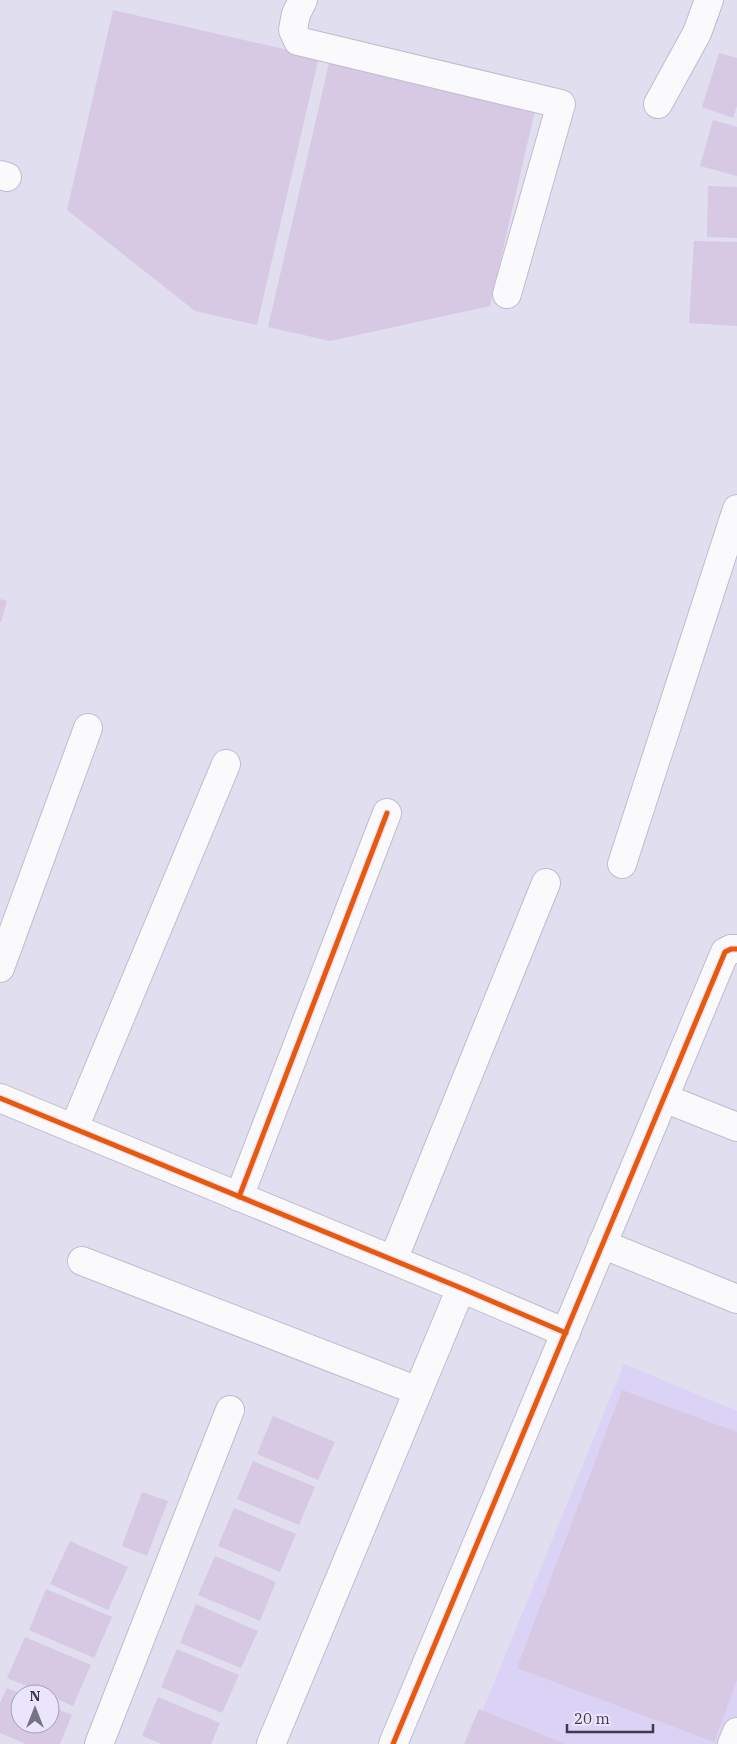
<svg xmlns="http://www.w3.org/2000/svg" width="737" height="1744" font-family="'IBM Plex Serif',serif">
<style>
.built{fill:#dad3f6}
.building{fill:#d7c9e3}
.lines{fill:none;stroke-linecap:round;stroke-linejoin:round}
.minor-casing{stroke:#c0bcce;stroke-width:30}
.minor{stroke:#fafafd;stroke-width:28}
.cycleway-casing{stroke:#eae5fb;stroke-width:8}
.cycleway{stroke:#e8590c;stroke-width:5}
</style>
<rect width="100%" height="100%" fill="#e1def0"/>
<path class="built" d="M624,1364L737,1411V1744H469Z"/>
<g class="building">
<path d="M113,10L319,57L257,325L195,311L67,210Z"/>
<path d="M719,53L737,58V106L733,118L702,107Z"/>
<path d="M330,59L536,106L490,306L330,341L268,327Z"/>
<path d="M713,120L737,127V176L700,166Z"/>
<path d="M708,186L737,187V238L707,237Z"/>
<path d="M694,241L737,242V326L689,323Z"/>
<path d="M0,599L7,601L1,622H0Z"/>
<path d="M622,1390L737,1432V1680L714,1742L517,1668Z"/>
<path d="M273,1416L335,1442L318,1480L257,1454Z"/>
<path d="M253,1461L315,1487L299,1525L237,1499Z"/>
<path d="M142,1492L168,1501L147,1556L122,1546Z"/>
<path d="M234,1508L296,1534L280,1572L218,1546Z"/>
<path d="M70,1541L128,1567L108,1610L50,1584Z"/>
<path d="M215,1556L276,1582L260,1621L198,1595Z"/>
<path d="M46,1589L112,1617L94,1658L29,1630Z"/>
<path d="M196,1604L258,1631L241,1668L180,1643Z"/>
<path d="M25,1637L91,1665L73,1706L50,1696V1694H46L7,1678Z"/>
<path d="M177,1649L239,1675L222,1713L161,1687Z"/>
<path d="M7,1688L20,1693V1724H50V1706L72,1715L60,1744H26L0,1733V1703Z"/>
<path d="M158,1697L220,1723L211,1744H162L142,1736Z"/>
<path d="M479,1709L565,1744H464Z"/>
</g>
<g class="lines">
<g class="minor-casing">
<g id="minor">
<path d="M303,0L296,14L293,30L298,41L561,104L507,294"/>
<path d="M658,104L697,33L709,0"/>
<path d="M0,175L7,177"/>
<path d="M622,864L737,509"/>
<path d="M0,968L88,728"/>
<path d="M0,1098L461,1288L566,1333"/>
<path d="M664,1098L737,1127"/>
<path d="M74,1128L226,764"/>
<path d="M239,1197L387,813"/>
<path d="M602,1244L737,1299"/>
<path d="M393,1260L546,883"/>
<path d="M82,1261L418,1391"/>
<path d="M99,1744L230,1410"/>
<path d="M271,1744L461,1288"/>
<path d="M393,1744L725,952L731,949H737"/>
<path d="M732,1744L737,1732"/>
</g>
</g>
<use href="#minor" class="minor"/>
<g class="cycleway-casing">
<g id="cycleway">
<path d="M0,1098L461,1288L566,1333"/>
<path d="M239,1197L387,813"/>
<path d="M393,1744L725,952L731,949H737"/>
</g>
</g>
<use href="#cycleway" class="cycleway"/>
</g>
<g transform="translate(35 1709)"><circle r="24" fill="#eae5fb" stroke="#a5a0b6"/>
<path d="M0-4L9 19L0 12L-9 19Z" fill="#777387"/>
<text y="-8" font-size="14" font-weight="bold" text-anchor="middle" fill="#3e394f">N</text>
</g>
<path d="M567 1724v8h86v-8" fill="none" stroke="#3e394f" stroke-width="2.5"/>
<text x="574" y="1724" font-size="15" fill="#3e394f" stroke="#eae5fb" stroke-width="4" paint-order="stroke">20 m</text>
</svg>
